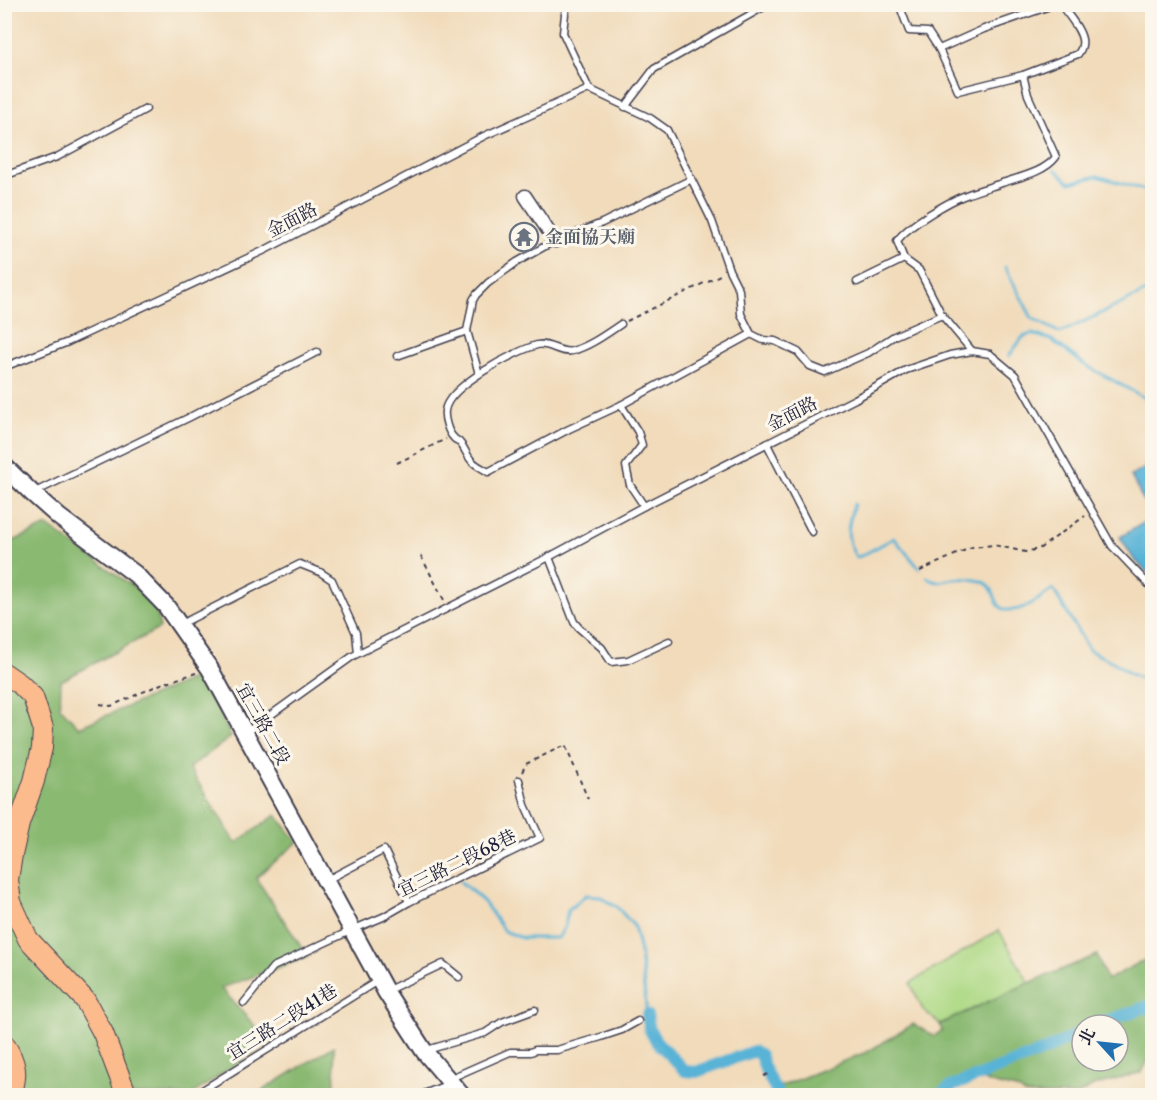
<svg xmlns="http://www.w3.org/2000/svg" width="1157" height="1100" font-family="'Libre Caslon Text','Noto Serif TC',serif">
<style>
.green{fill:#aed985;stroke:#687e60;stroke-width:1.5}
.forest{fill:#8ab972;stroke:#566e56;stroke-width:1.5;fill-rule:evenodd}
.water{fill:#59b3d6;stroke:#3e6a88;stroke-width:1.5}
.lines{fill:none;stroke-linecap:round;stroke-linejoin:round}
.stream{stroke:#59b3d6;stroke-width:3}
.canal{stroke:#59b3d6;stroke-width:12}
.service-casing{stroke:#413e4e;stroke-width:9}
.minor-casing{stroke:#413e4e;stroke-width:15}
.tertiary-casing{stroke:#413e4e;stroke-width:20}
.primary-casing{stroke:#413e4e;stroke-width:22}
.path{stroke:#413e4e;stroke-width:2;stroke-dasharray:4.5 4.5;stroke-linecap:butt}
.service{stroke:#fff;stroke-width:6}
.minor{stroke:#fff;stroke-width:12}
.tertiary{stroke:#fff;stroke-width:16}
.primary{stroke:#fbbb8d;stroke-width:20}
.labels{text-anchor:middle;stroke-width:6;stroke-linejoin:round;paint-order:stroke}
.street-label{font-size:18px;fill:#22223b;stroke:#fbf7ec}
.worship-label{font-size:18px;font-weight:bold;fill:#5b616d;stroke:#fbf7ec;text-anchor:start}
</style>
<rect width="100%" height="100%" fill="#fbf7ec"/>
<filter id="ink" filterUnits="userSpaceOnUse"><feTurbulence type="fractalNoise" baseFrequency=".0167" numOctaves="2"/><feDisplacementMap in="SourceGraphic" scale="12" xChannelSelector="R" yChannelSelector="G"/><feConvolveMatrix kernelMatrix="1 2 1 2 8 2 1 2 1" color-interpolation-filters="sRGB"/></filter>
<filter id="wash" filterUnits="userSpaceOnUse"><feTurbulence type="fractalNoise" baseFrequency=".008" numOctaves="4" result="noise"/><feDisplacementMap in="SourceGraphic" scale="24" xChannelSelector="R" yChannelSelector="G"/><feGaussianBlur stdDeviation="1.35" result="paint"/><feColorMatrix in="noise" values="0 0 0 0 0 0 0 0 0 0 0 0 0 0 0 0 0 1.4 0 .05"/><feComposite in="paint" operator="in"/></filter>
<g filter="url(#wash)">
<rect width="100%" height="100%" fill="#f1dbbb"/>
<path class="green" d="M999,930L1029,983L940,1024L923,1010L910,983Z"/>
<g class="forest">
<path d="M47,526L154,601L160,628L61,681L60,707L79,727L202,675L231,737L189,768L236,843L276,815L298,842L256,878L308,957L221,988L269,1042L191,1095H5L4,545Z"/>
<path d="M1097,955L1107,980L1152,956V1035L1150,1036L1152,1053L1142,1072L1093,1086L1078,1095H1026L1020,1090L991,1083L975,1075L945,1086L932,1095L781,1096L777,1088L869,1051L913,1024L934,1036L942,1031L940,1024L1029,983ZM1082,1025H1118V1061H1082Z"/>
<path d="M334,1046L335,1095H255Z"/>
</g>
<path class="water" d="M1152,464V577L1133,558L1120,537L1152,518L1131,476Z"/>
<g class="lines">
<g class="stream">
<path d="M1055,169L1070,183L1097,176L1152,192"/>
<path d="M1005,267L1032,318L1060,333L1152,289"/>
<path d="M1009,356L1023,337L1032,334L1052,340L1085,365L1152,402"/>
<path d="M854,504C848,524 844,538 856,557L861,556L894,538L919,568"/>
<path d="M927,577C938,585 941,581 953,579C961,578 973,579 981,581C1000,586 990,612 1012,610C1026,610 1041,597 1053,589L1089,650L1115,663L1130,674L1141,678L1152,676"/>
<path d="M461,882L484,902L504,931L522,938H558L565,926L568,910L586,895L599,896L617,907L634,926L640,952L647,1015"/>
</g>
<g class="canal">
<path d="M647,1015L650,1031L657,1042L685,1071L696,1072L754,1051L760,1055L766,1072L779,1096"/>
<path d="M1096,1025L1146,1007L1152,1009"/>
<path d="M938,1096L950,1087L1044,1051L1082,1032"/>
</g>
</g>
</g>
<g filter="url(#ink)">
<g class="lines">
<g class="service-casing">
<g id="service">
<path d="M566,4L563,33L589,89L650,118L667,130L712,221L729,270L739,290L741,314L751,334L763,340L775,341L798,352L810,366L825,372L868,353L894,336L942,315L972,351"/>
<path d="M899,4L909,31L928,32L939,49"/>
<path d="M1049,4L1047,7L984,29L939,49L958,91L1023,75L1078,54C1080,51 1082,48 1082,45C1085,33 1067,14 1061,5L1057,4"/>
<path d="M625,107L654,69L769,4"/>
<path d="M4,176L57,157L146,109"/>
<path d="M857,282L904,259"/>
<path d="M942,315L919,270L904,259L897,241C907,226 949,201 966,195C978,190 990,187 1002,183C1020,177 1045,172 1056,157L1028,95L1023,75"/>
<path d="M621,324C606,334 590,346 572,351C560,354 549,342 537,345C515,351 447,387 445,411C444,418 448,432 453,437C458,443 455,437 460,443C465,448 467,457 473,462C477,466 484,469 488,472L569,429L621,405L751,334"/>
<path d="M397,356L467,331"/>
<path d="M4,367L68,342L265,250L484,136L589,89"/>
<path d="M479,374L467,331L473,300L476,295L488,283L517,262L563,236L572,235L602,223L692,179"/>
<path d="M621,405L638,432L642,445L626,466L630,485L644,506"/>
<path d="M767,444L812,532"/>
<path d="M35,492L188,418L317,352"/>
<path d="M549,557L574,622L579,628L602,648L611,662L628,660L669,641"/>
<path d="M181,624L300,564L320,572L332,580L356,633L358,653"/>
<path d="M247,732L353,656L549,557L644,506L855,399L906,370L950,355L972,351L990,354L1015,375L1112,546L1152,588"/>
<path d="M327,880L384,850L409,902"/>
<path d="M386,991L443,964L459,977"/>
<path d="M244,1003L273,967L352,930L383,917L409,902L540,838L525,805L519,780"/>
<path d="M427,1050L485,1033L502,1022L535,1010"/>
<path d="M451,1078L510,1052H531L535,1050H557L601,1037L622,1030L638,1021"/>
<path d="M201,1091L379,980"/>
<path d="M419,1096L449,1084"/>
<path d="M607,1096L609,1095"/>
</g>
</g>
<g class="minor-casing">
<path id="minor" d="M525,196L555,241"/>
</g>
<g class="tertiary-casing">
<path id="tertiary" d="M4,466L32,493L59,517L135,574L166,606L210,669L386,992L424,1051L462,1096"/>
</g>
<g class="primary-casing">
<g id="primary">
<path d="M4,673L20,684L33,697L43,728L42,748L34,781L19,824L12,855L8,880L11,902L28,939L85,1000L103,1033L127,1096"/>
<path d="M4,1044C16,1061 19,1076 10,1096"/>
</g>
</g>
<g class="path">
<path d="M627,321L722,274"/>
<path d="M397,463L446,439"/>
<path d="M421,556L444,600"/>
<path d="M920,571L972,547L994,545L1025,552L1039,549L1085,516"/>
<path d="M100,704L111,706L161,684L196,673"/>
<path d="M522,772L526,764L565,745L588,799"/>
<path d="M764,1076L772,1072"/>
</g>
<use href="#service" class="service"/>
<use href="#minor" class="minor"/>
<use href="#tertiary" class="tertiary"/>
<use href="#primary" class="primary"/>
</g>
</g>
<defs>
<g id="temple-ring" transform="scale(1.5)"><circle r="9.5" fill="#fbf7ec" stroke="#6b7280" stroke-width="1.5"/><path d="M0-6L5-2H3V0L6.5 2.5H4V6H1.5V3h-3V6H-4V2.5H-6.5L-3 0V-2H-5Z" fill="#6b7280"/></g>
</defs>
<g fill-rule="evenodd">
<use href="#temple-ring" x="524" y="237"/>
</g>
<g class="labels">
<g class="street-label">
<text transform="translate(292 220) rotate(-27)" y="6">金面路</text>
<text transform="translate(792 414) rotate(-27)" y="6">金面路</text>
<text transform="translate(263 724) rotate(61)" y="6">宜三路二段</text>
<text transform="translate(457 863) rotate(-26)" y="6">宜三路二段68巷</text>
<text transform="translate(282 1022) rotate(-32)" y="6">宜三路二段41巷</text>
</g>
<g class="worship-label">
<text x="545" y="243">金面協天廟</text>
</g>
</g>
<rect width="1157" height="1100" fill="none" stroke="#fbf7ec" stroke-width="24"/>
<g transform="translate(1100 1043) rotate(297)"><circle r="28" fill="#fbf7ec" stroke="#a4a2a5" stroke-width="1.5"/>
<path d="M0-4.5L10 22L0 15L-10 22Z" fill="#1f6fb2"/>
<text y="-9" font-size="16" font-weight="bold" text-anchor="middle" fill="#22223b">北</text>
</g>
</svg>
